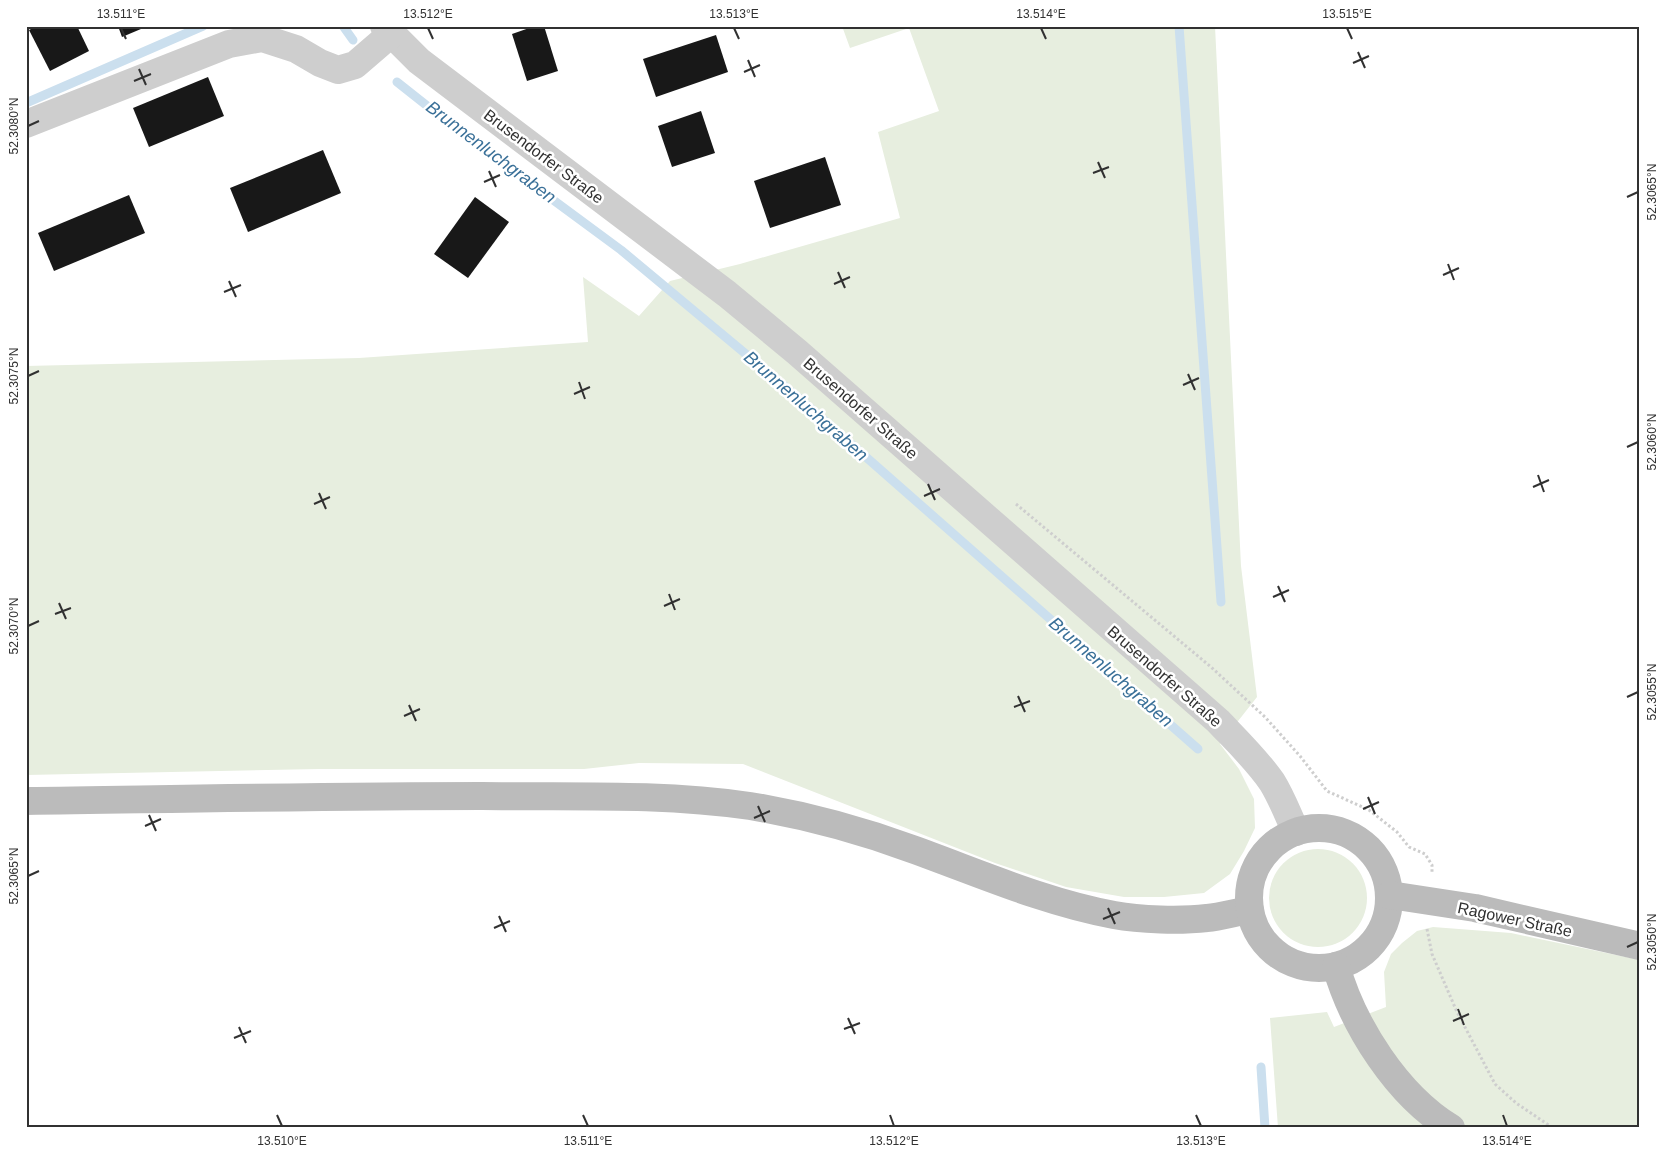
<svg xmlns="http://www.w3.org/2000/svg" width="1666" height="1154" font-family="Arial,sans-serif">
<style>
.green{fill:#e7eedf}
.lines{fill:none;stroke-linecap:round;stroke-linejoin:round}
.stream{stroke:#cbdfee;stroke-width:9}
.building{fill:#181818}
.path{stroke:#cecece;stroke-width:3;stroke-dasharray:2.5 2.5;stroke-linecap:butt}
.minor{stroke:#cecece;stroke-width:28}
.secondary{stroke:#bbb;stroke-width:28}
.ticks{fill:none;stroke:#313131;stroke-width:2}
.labels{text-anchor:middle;stroke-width:5;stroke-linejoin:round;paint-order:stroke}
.street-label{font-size:16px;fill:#313131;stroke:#fff}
.water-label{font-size:18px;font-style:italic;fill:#3a7098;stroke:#fff}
.neatline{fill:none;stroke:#313131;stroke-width:2}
.ticks-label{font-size:12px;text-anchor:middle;fill:#313131}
</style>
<rect width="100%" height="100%" fill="#fff"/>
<g class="green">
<path d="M842,26H1215L1241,566L1257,697L1220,744L1239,769L1254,799L1255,828L1244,851L1230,874L1204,893L1164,897H1124L1066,887L995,863L743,764L639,763L584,769H319L26,775V366L359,358L588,342L583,277L639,316L670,281L740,264L900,218L878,132L939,111L909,28L850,48Z"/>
<circle cx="1318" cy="898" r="49"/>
<path d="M1433,927L1511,933L1640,960V1128H1278L1270,1018L1327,1012L1334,1027L1386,1007L1384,972L1391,954L1402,943L1417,931Z"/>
</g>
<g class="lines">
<g class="stream">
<path d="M343,26L353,40"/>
<path d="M1179,26L1221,602"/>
<path d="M397,82L445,120L621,250L800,399L1198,749"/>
<path d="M26,103L203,26"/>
<path d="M1261,1067L1265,1128"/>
</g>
</g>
<g class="building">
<path d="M37,26H77L89,51L50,71L29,30Z"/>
<path d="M118,26H148L122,37Z"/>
<path d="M535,26H544L558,71L527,81L512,34Z"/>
<path d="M716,35L728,72L656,97L643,59Z"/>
<path d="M208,77L224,116L149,147L133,108Z"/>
<path d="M701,111L715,153L672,167L658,126Z"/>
<path d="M323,150L341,193L248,232L230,188Z"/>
<path d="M825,157L841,205L770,228L754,181Z"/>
<path d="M129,195L145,233L54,271L38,233Z"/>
<path d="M475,197L509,222L468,278L434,254Z"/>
</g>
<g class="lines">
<g class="path">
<path d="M1016,504L1211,667L1265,717L1300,756L1327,791L1369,810L1397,832L1409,847L1425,854L1432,865V873"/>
<path d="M1427,929L1432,954L1457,1012L1495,1084L1516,1103L1553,1128"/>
</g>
<g class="minor">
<path d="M384,26L419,61L727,294L797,352L1218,721C1237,741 1257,760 1272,782C1282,798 1288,815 1296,832"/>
<path d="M26,124L229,44L262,38L296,49L320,63L338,70L355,65L391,34"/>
</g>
<g class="secondary">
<path d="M26,801C178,799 330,796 482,796C570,797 661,793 750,806C804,815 860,830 912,849C979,873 1044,902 1114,915C1140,920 1181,921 1207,918C1221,917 1236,912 1250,910"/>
<circle cx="1319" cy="898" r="70"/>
<path d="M1390,895L1475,908L1640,946"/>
<path d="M1336,966C1353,1026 1397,1095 1451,1128"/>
</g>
</g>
<path class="ticks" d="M121,28L126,39M428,28L433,39M734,28L739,39M1041,28L1046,39M1347,28L1352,39M1358,52L1365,68M748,60L755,77M1353,63L1369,56M139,69L146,85M744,72L760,65M134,81L151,74M28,126L39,121M1098,162L1105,178M489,171L496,187M1093,173L1109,167M484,182L500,175M1627,197L1638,192M1448,264L1454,280M838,272L845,288M1443,275L1459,268M229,281L236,297M834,284L850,277M224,292L241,285M1188,374L1195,390M28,376L39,371M579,382L585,399M1183,385L1199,378M574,394L590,387M1627,447L1638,442M1538,475L1544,492M928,484L935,500M1533,487L1549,480M319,493L326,509M924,496L940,489M314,504L330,497M1278,586L1285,602M669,594L675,610M1273,597L1289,590M59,603L66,619M664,606L680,599M55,614L71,608M28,626L39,621M1018,696L1025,712M1627,697L1638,692M409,705L416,721M1014,707L1030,701M404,716L420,709M1368,797L1375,814M758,806L765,822M1363,809L1379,802M149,815L156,831M754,818L770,811M145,826L161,819M28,876L39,871M1108,908L1115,924M499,916L506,932M1103,919L1120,912M494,928L510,921M1627,947L1638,942M1458,1009L1464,1025M848,1018L855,1034M1453,1021L1469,1014M239,1027L246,1043M844,1029L860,1023M234,1038L251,1031M277,1115L282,1126M583,1115L588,1126M890,1115L894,1126M1196,1115L1201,1126M1503,1115L1507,1126"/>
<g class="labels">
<g class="street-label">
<text transform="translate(544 156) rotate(37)" y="6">Brusendorfer Straße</text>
<text transform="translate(861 408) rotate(41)" y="6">Brusendorfer Straße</text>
<text transform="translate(1165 676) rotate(41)" y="6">Brusendorfer Straße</text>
<text transform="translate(1515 919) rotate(12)" y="6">Ragower Straße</text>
</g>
<g class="water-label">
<text transform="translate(491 152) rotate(37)" y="6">Brunnenluchgraben</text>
<text transform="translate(806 406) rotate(41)" y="6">Brunnenluchgraben</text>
<text transform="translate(1111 672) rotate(41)" y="6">Brunnenluchgraben</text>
</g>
</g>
<rect width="1666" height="1154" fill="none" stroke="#ffffff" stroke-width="55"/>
<rect x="28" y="28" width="1610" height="1098" class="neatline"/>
<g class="ticks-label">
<text x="121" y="18">13.511°E</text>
<text x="428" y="18">13.512°E</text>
<text x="734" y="18">13.513°E</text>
<text x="1041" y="18">13.514°E</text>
<text x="1347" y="18">13.515°E</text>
<text transform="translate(14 126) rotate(-90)" y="4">52.3080°N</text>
<text transform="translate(1652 192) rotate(-90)" y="4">52.3065°N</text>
<text transform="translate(14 376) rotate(-90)" y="4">52.3075°N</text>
<text transform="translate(1652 442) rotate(-90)" y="4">52.3060°N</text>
<text transform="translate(14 626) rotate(-90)" y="4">52.3070°N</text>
<text transform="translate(1652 692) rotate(-90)" y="4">52.3055°N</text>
<text transform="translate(14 876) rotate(-90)" y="4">52.3065°N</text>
<text transform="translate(1652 942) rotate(-90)" y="4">52.3050°N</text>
<text x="282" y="1145">13.510°E</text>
<text x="588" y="1145">13.511°E</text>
<text x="894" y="1145">13.512°E</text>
<text x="1201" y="1145">13.513°E</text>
<text x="1507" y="1145">13.514°E</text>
</g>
</svg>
